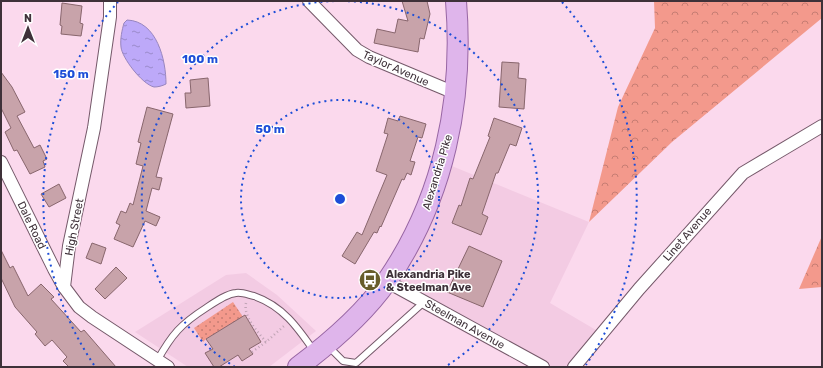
<svg xmlns="http://www.w3.org/2000/svg" width="823" height="368" font-family="Rubik,sans-serif">
<style>
.built{fill:#f3cbe3}
.forest{fill:url(#forest-crowns)}
.park{fill:url(#park-dots)}
.water{fill:url(#water-ripples);stroke:#9785bf}
.building{fill:#c8a3aa;stroke:#88666d}
.lines{fill:none;stroke-linecap:round;stroke-linejoin:round}
.service-casing{stroke:#75596a;stroke-width:8}
.minor-casing{stroke:#75596a;stroke-width:14}
.primary-casing{stroke:#9866a4;stroke-width:22}
.path{stroke:#bfa3b4;stroke-width:2.5;stroke-dasharray:1 3;stroke-linecap:butt}
.service{stroke:#fff;stroke-width:6}
.minor{stroke:#fff;stroke-width:12}
.primary{stroke:#dfb5eb;stroke-width:20}
.ring{fill:none;stroke:#1d4ed8;stroke-width:2;stroke-dasharray:2 4}
.labels{text-anchor:middle;stroke-width:3;stroke-linejoin:round;paint-order:stroke}
.street-label{font-size:11px;fill:#3e3139;stroke:#fff}
.poi-label{font-size:11px;font-weight:bold;fill:#3e3139;stroke:#fff;text-anchor:start}
.centre{fill:#1d4ed8;stroke:#fff;stroke-width:2}
.ring-label{font-size:12px;text-anchor:middle;font-weight:bold;fill:#1d4ed8;stroke:#fff;stroke-width:3;stroke-linejoin:round;paint-order:stroke}
</style>
<defs>
<pattern id="forest-crowns" width="20" height="18" patternUnits="userSpaceOnUse"><rect width="20" height="18" fill="#f3998c"/><path d="M2 6a3 3 0 1 1 6 0M12 15a3 3 0 1 1 6 0" fill="none" stroke="#c67d73"/></pattern>
<pattern id="park-dots" width="8" height="8" patternUnits="userSpaceOnUse"><rect width="8" height="8" fill="#f3998c"/><path d="M2 2h.1M6 6h.1" fill="none" stroke="#c67d73" stroke-width="1.8" stroke-linecap="round"/></pattern>
<pattern id="water-ripples" width="26" height="14" patternUnits="userSpaceOnUse"><rect width="26" height="14" fill="#bda9f9"/><path d="M2 4q2-2 4 0t4 0M15 11q2-2 4 0t4 0" fill="none" stroke="#9b8acb"/></pattern>
</defs>
<rect width="100%" height="100%" fill="#fbd9ed"/>
<g class="built">
<path d="M442,162L589,222L550,303L601,333L574,367H543L386,281Z"/>
<path d="M246,273L277,295L316,331L269,367H188L135,332L226,275Z"/>
</g>
<g class="forest">
<path d="M654,1H822V18L672,142L589,222L618,107L655,28Z"/>
<path d="M822,236V287L799,289Z"/>
</g>
<path class="park" d="M233,302L243,317L206,339L203,342L194,328Z"/>
<path class="water" d="M127,20C157,21 166,60 166,84C162,86 158,87 154,87C142,84 122,58 121,47C120,39 122,30 124,23Z"/>
<g class="building">
<path d="M402,1H427L430,14L424,39L420,38L418,52L374,43L377,29L395,33L398,19L408,21Z"/>
<path d="M62,3L82,6L80,23L83,24L81,36L61,34L62,26L60,25Z"/>
<path d="M502,62L519,63L518,78L526,79L524,109L499,107Z"/>
<path d="M1,72L12,87L25,112L17,116L34,148L40,145L47,159L43,161L45,167L30,174L17,150L14,151L5,132L11,128L1,108Z"/>
<path d="M208,78L210,106L186,108L185,93H191L190,80Z"/>
<path d="M147,107L173,114L156,177L162,178L159,190L152,188L146,211L160,217L156,226L145,221L133,247L114,239L120,225L116,223L121,211L126,213L130,203L133,205L143,166L136,164L141,143L138,142Z"/>
<path d="M400,116L426,124L422,138L418,137L410,161L415,162L411,175L407,173L404,180L402,179L381,227L380,226L377,233L374,232L355,264L342,256L357,232L362,235L387,175L376,171L388,134L384,133L388,118L398,121Z"/>
<path d="M494,118L522,128L516,146L510,144L498,173H496L482,214L488,217L481,235L452,223L459,205L461,206L470,178L473,179L490,137L488,136Z"/>
<path d="M59,184L66,198L49,207L41,194Z"/>
<path d="M92,243L106,248L101,264L86,258Z"/>
<path d="M469,246L502,261L483,307L447,292Z"/>
<path d="M1,250L10,268L13,266L28,296L41,284L54,297L51,299L81,332L84,330L116,367H69L63,361L67,357L52,340L45,346L35,334L37,332L15,307L1,278Z"/>
<path d="M116,267L127,278L105,299L95,289Z"/>
<path d="M245,315L261,342L249,349L253,354L242,361L238,355L219,367H214L205,353L213,349L206,339Z"/>
</g>
<g class="lines">
<g class="service-casing">
<g id="service">
<path d="M328,346L343,361L356,363L424,302"/>
<path d="M157,361C172,334 181,324 206,308C215,302 226,294 236,293C242,292 249,295 254,296C283,306 298,328 314,351"/>
</g>
</g>
<g class="minor-casing">
<g id="minor">
<path d="M110,1V17L94,128L69,246L64,287L79,307L92,317L168,367"/>
<path d="M309,1L357,50L369,57L455,93"/>
<path d="M1,162L54,269L64,287"/>
<path d="M386,281L543,367"/>
<path d="M574,367L639,289L743,173L822,126"/>
</g>
</g>
<g class="primary-casing">
<path id="primary" d="M298,367C330,343 364,314 387,281C444,198 464,100 456,1"/>
</g>
<g class="path">
<path d="M246,303C243,317 258,332 266,342"/>
<path d="M252,352L266,342L284,326"/>
</g>
<use href="#service" class="service"/>
<use href="#minor" class="minor"/>
<use href="#primary" class="primary"/>
</g>
<g class="ring">
<circle cx="340" cy="199" r="99"/>
<path d="M235 367A198 198 0 0 1 338 1M342 1A198 198 0 0 1 445 367"/>
<path d="M94 365A297 297 0 0 1 118 2M562 2A297 297 0 0 1 586 365"/>
</g>
<defs>
<g id="bus-disc" transform="scale(1.15)"><circle r="9.5" fill="#675d2a" stroke="#fff"/><path d="M-5-6H5V4H4V6H2V4H-2V6H-4V4H-5ZM-3.5-4V0h7V-4ZM-3.5 1.2v1.5H-2V1.2ZM2 1.2v1.5H3.5V1.2Z" fill="#fff"/></g>
</defs>
<g fill-rule="evenodd">
<use href="#bus-disc" x="370" y="280"/>
</g>
<g class="labels">
<g class="street-label">
<text transform="translate(396 68) rotate(24)" y="4">Taylor Avenue</text>
<text transform="translate(437 172) rotate(-73)" y="4">Alexandria Pike</text>
<text transform="translate(32 225) rotate(64)" y="4">Dale Road</text>
<text transform="translate(74 227) rotate(-79)" y="4">High Street</text>
<text transform="translate(687 234) rotate(-49)" y="4">Linet Avenue</text>
<text transform="translate(465 324) rotate(29)" y="4">Steelman Avenue</text>
</g>
<g class="poi-label">
<text x="386" y="278">Alexandria Pike<tspan x="386" dy="13">&amp; Steelman Ave</tspan></text>
</g>
</g>
<circle cx="340" cy="199" r="6" class="centre"/>
<g class="ring-label">
<text x="200" y="63">100 m</text>
<text x="71" y="78">150 m</text>
<text x="270" y="133">50 m</text>
</g>
<rect width="823" height="368" fill="none" stroke="#3e3139" stroke-width="4"/>
<g transform="translate(28 28)" stroke="#ffffff" stroke-width="3" paint-order="stroke">
<path d="M0-3L7 15L0 10L-7 15Z" fill="#3e3139"/>
<text y="-6" font-size="11" font-weight="bold" text-anchor="middle" fill="#3e3139">N</text>
</g>
</svg>
